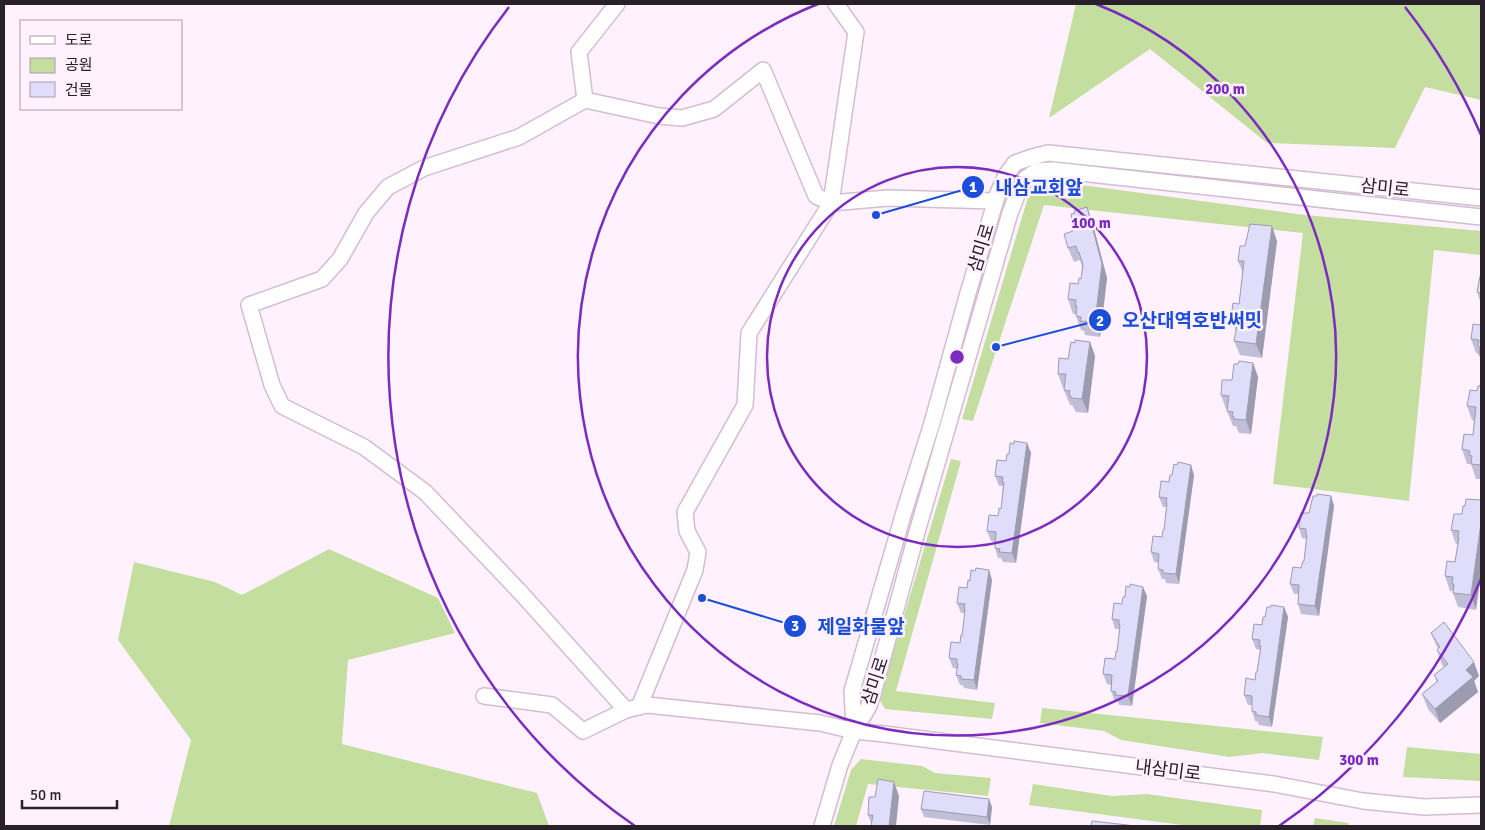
<svg xmlns="http://www.w3.org/2000/svg" width="1485" height="830" font-family="Signika,'Noto Sans KR',sans-serif">
<style>
.green{fill:#c3de9e}
.lines{fill:none;stroke-linecap:round;stroke-linejoin:round}
.minor-casing{stroke:#d3bdd2;stroke-width:18}
.minor{stroke:#fff;stroke-width:15}
.wall{fill:#c1bed7}
.shaded-wall{fill:#9d9baf}
.building{fill:#e0ddfa;stroke:#9d9baf}
.ring{fill:none;stroke:#7b2cbf;stroke-width:2.5}
.labels{text-anchor:middle;stroke-width:5;stroke-linejoin:round;paint-order:stroke}
.street-label{font-size:18px;fill:#292129;stroke:#fff1fe}
.centre{fill:#7b2cbf;stroke:#fff1fe;stroke-width:2.5}
.ring-label{font-size:15px;text-anchor:middle;font-weight:bold;fill:#7b2cbf;stroke:#fff1fe;stroke-width:5;stroke-linejoin:round;paint-order:stroke}
.leader{fill:none;stroke:#1d4ed8;stroke-width:2}
.callout-dot{fill:#1d4ed8;stroke:#fff1fe;stroke-width:2}
.mark-label{font-size:15px;text-anchor:middle;font-weight:bold;fill:#fff}
.callout-label{font-size:19px;text-anchor:middle;font-weight:bold;fill:#1d4ed8;stroke:#fff1fe;stroke-width:5;stroke-linejoin:round;paint-order:stroke}
</style>
<rect width="100%" height="100%" fill="#fff1fe"/>
<g class="green">
<path d="M1076,4H1481V100L1425,87L1395,148L1267,143L1150,49L1049,118Z"/>
<path d="M1044,180L1305,215L1481,231V255L1434,250L1409,501L1273,484L1303,233L1044,205L973,421L962,419L1030,190Z"/>
<path d="M951,459L961,461L896,691L995,703L992,719L885,709L879,699Z"/>
<path d="M329,549L438,598L455,633L348,660L342,744L537,793L549,826H169L191,740L118,640L134,562L215,582L242,595Z"/>
<path d="M1042,708L1323,737L1319,760L1263,753L1230,757L1121,740L1104,731L1040,723Z"/>
<path d="M1407,747L1481,754V781L1403,777Z"/>
<path d="M861,759L922,766L935,773L991,778L988,796L868,784L856,826H834L851,770Z"/>
<path d="M1033,784L1112,796L1147,794L1262,810L1260,826H1190L1029,805Z"/>
<path d="M1315,818L1349,823L1348,826H1313Z"/>
</g>
<g class="lines">
<g class="minor-casing">
<g id="minor">
<path d="M617,4L579,52L585,100L519,137L424,168L388,187L366,213L340,259L322,279L249,305L272,385L282,406L364,447L425,492L521,593L626,710"/>
<path d="M585,100L659,116L682,118L714,109L763,70L816,196L831,203L888,198L995,201"/>
<path d="M484,696L552,705L583,731L626,710L647,705L820,723L854,731L884,734L1274,784L1363,801L1424,807L1481,805"/>
<path d="M639,707L695,570L698,552L687,531L685,512L745,405L749,333L831,203L856,32L836,4"/>
<path d="M854,731L852,691L904,512L932,423L968,293L998,193L1006,175L1015,163L1032,157L1048,153L1481,198"/>
<path d="M822,826L840,765L854,731L869,706L874,690L917,532L1010,213L1018,193L1025,179L1036,171L1053,170L1481,217"/>
</g>
</g>
<use href="#minor" class="minor"/>
</g>
<g class="wall">
<path d="M1087,207L1092,221L1107,278L1100,337L1085,335L1084,331L1081,330L1076,316V314H1073L1068,299L1081,279L1082,266L1080,260L1074,262L1068,248L1073,231L1075,213Z"/>
<path d="M1277,241L1262,358L1240,355L1234,341L1236,331L1231,318L1239,304L1243,273L1238,261L1245,246Z"/>
<path d="M1481,276V304L1477,292Z"/>
<path d="M1481,323V361L1479,355V354L1476,353L1471,339Z"/>
<path d="M1090,342L1095,356L1088,413L1076,412L1072,405H1070L1064,390V388H1063L1058,374L1068,359L1075,343Z"/>
<path d="M1253,363L1258,377L1251,434L1239,433L1236,426H1233L1227,411L1228,409H1226L1221,395L1232,380L1238,364Z"/>
<path d="M1481,381V479H1476L1471,464H1467L1462,449L1473,435L1474,421L1472,420L1467,406L1480,386Z"/>
<path d="M1027,443L1031,453L1016,563L1003,562L1001,558H998L995,548V542L991,541L987,531L998,516L1001,509L1003,486H999L995,476L1006,461L1014,444Z"/>
<path d="M1194,475L1179,584L1166,583L1165,579H1162L1158,569L1159,563L1154,562L1151,552L1162,537L1164,530L1167,507H1163L1159,497L1169,482Z"/>
<path d="M1317,496H1331L1334,506L1319,616L1301,614L1298,604V594H1294L1290,584L1301,568L1304,561L1306,539L1302,538L1299,528L1309,513Z"/>
<path d="M1462,514L1476,610L1458,607L1453,593V591H1450L1445,576L1455,562L1458,544H1456L1451,530Z"/>
<path d="M992,580L977,690L964,688L963,685H960L956,675L957,669L953,668L949,658L960,643L962,636L965,613H961L957,603L967,588Z"/>
<path d="M1147,596L1132,706L1119,705L1118,701H1115L1111,691V685L1107,684L1103,674L1115,659L1117,652L1120,629H1115L1112,619L1122,604Z"/>
<path d="M1271,607H1284L1288,617L1272,727L1259,725L1258,722L1255,721L1252,711V705H1248L1244,695L1255,680L1257,672L1260,650L1256,649L1252,639L1262,625Z"/>
<path d="M1431,633L1479,676L1474,681L1478,692L1440,723L1428,709L1422,694L1437,682L1434,675L1444,667L1442,665L1437,650L1438,649Z"/>
<path d="M899,796L872,825L868,815L875,797Z"/>
<path d="M992,807L990,825L924,817L921,809Z"/>
</g>
<g class="shaded-wall">
<path d="M1087,207L1092,221L1107,278L1100,337L1095,322Z"/>
<path d="M1272,226L1277,241L1262,358L1256,344Z"/>
<path d="M1090,342L1095,356L1088,413L1082,399Z"/>
<path d="M1253,363L1258,377L1251,434L1246,420Z"/>
<path d="M1027,443L1031,453L1016,563L1012,553Z"/>
<path d="M1191,465L1194,475L1179,584L1176,574Z"/>
<path d="M1331,496L1334,506L1319,616L1315,606Z"/>
<path d="M1481,523V573L1476,610L1471,595Z"/>
<path d="M989,570L992,580L977,690L974,680Z"/>
<path d="M1143,587L1147,596L1132,706L1128,696Z"/>
<path d="M1284,607L1288,617L1272,727L1269,717Z"/>
<path d="M1474,662L1479,676L1474,681L1478,692L1440,723L1435,709L1466,670Z"/>
<path d="M894,782L899,796L896,826H889Z"/>
<path d="M989,799L992,807L990,825L987,817Z"/>
</g>
<g class="building">
<path d="M1087,207L1102,264L1095,322L1080,321L1081,317L1076,316L1077,306H1075L1076,300L1068,299L1070,283L1078,284L1079,278L1081,279L1083,265L1079,252L1078,253L1076,246L1068,248L1064,234L1073,231L1071,225L1073,224L1071,214L1075,213L1074,211Z"/>
<path d="M1250,224L1272,226L1256,344L1234,341L1238,319L1231,318L1233,303L1239,304L1244,261H1238L1240,246H1245Z"/>
<path d="M1480,276H1481V293L1477,292Z"/>
<path d="M1481,323V356L1479,355L1480,347L1478,346L1479,340L1471,339L1473,324L1481,325Z"/>
<path d="M1075,340L1090,342L1082,399L1071,398V396L1069,395L1070,391L1064,390L1066,374H1058L1059,358L1068,359L1071,342L1075,343Z"/>
<path d="M1239,361L1253,363L1246,420L1234,419V417L1232,416L1233,412L1227,411L1229,396L1221,395L1222,380H1232L1234,364H1238Z"/>
<path d="M1481,381V465L1471,464L1472,456L1469,455L1470,451L1462,449L1464,434L1473,435L1476,407L1467,406L1470,390L1477,391L1478,386H1480Z"/>
<path d="M1014,441L1027,443L1012,553L999,552L1000,549L995,548L996,532L987,531L989,515L998,516L999,508L1001,509L1004,482H1002L1003,477L995,476L997,460L1006,461L1007,454H1009L1010,443L1014,444Z"/>
<path d="M1178,462L1191,465L1176,574L1163,573V570L1158,569L1159,554L1151,552L1153,536L1162,537L1163,530H1164L1167,503H1166L1167,498L1159,497L1161,481L1169,482L1170,475H1172L1174,464L1177,465Z"/>
<path d="M1317,494L1331,496L1315,606L1298,604L1299,585L1290,584L1293,567L1301,568L1303,561H1304L1307,535H1306V529L1299,528L1301,513H1309L1313,496H1317Z"/>
<path d="M1466,499L1481,500V523L1471,595L1453,593L1454,584H1452L1453,577L1445,576L1447,561L1455,562L1459,537H1458L1459,531L1451,530L1454,514H1462L1463,506H1465Z"/>
<path d="M976,568L989,570L974,680L961,679V676L956,675L958,664H957V659L949,658L951,642L960,643L961,635L962,636L965,609H964L965,604L957,603L959,587L967,588L968,580L970,581L971,570L975,571Z"/>
<path d="M1130,584L1143,587L1128,696L1115,695L1116,692L1111,691L1112,675L1103,674L1105,658L1115,659L1116,651L1117,652L1120,625H1119V620L1112,619L1114,603L1122,604L1123,597H1125L1126,586L1130,587Z"/>
<path d="M1271,605L1284,607L1269,717L1256,715V712L1252,711V696L1244,695L1246,678L1255,680L1256,672H1257L1261,646H1259L1260,640L1252,639L1254,624L1262,625L1263,617H1265L1267,607H1271Z"/>
<path d="M1444,622L1474,662L1466,670L1473,677L1435,709L1422,694L1438,681L1434,675L1448,664L1437,650L1440,647L1431,633Z"/>
<path d="M878,779L894,782L889,826H871L873,815H868L869,797H875Z"/>
<path d="M924,791L989,799L987,817L921,809Z"/>
<path d="M1092,821L1136,826H1091Z"/>
</g>
<g class="ring">
<circle cx="957" cy="357" r="190"/>
<path d="M1096 4A379 379 0 1 1 818 4"/>
<path d="M1481 579A569 569 0 0 1 1279 826M635 826A569 569 0 0 1 509 7M1405 7A569 569 0 0 1 1481 135"/>
</g>
<g class="labels">
<g class="street-label">
<text transform="translate(1385 188) rotate(6)" y="6">삼미로</text>
<text transform="translate(981 248) rotate(-73)" y="6">삼미로</text>
<text transform="translate(875 681) rotate(-72)" y="6">삼미로</text>
<text transform="translate(1168 770) rotate(7)" y="6">내삼미로</text>
</g>
</g>
<circle cx="957" cy="357" r="8" class="centre"/>
<g class="ring-label">
<text x="1225" y="94">200 m</text>
<text x="1091" y="228">100 m</text>
<text x="1359" y="765">300 m</text>
</g>
<path class="leader" d="M876 215L973 187M996 347L1100 320M702 598L795 626"/>
<g class="callout-dot">
<circle cx="876" cy="215" r="5"/>
<circle cx="996" cy="347" r="5"/>
<circle cx="702" cy="598" r="5"/>
<circle cx="973" cy="187" r="12"/>
<circle cx="1100" cy="320" r="12"/>
<circle cx="795" cy="626" r="12"/>
</g>
<g class="mark-label">
<text x="973" y="192">1</text>
<text x="1100" y="326">2</text>
<text x="795" y="631">3</text>
</g>
<g class="callout-label">
<text x="1039" y="194">내삼교회앞</text>
<text x="1192" y="327">오산대역호반써밋</text>
<text x="861" y="633">제일화물앞</text>
</g>
<rect width="1485" height="830" fill="none" stroke="#292129" stroke-width="10"/>
<rect x="20" y="20" width="162" height="90" fill="#fff1fe" stroke="#a99ea9"/>
<rect x="30" y="36" width="25" height="8" fill="#ffffff" stroke="#a99ea9"/>
<text x="65" y="45" font-size="15" fill="#292129">도로</text>
<rect x="30" y="58" width="25" height="15" fill="#c3de9e" stroke="#a99ea9"/>
<text x="65" y="70" font-size="15" fill="#292129">공원</text>
<rect x="30" y="82" width="25" height="15" fill="#e0ddfa" stroke="#a99ea9"/>
<text x="65" y="95" font-size="15" fill="#292129">건물</text>
<path d="M22 800v8h95v-8" fill="none" stroke="#292129" stroke-width="2.5"/>
<text x="30" y="800" font-size="15" fill="#292129" stroke="#fff1fe" stroke-width="4" paint-order="stroke">50 m</text>
</svg>
